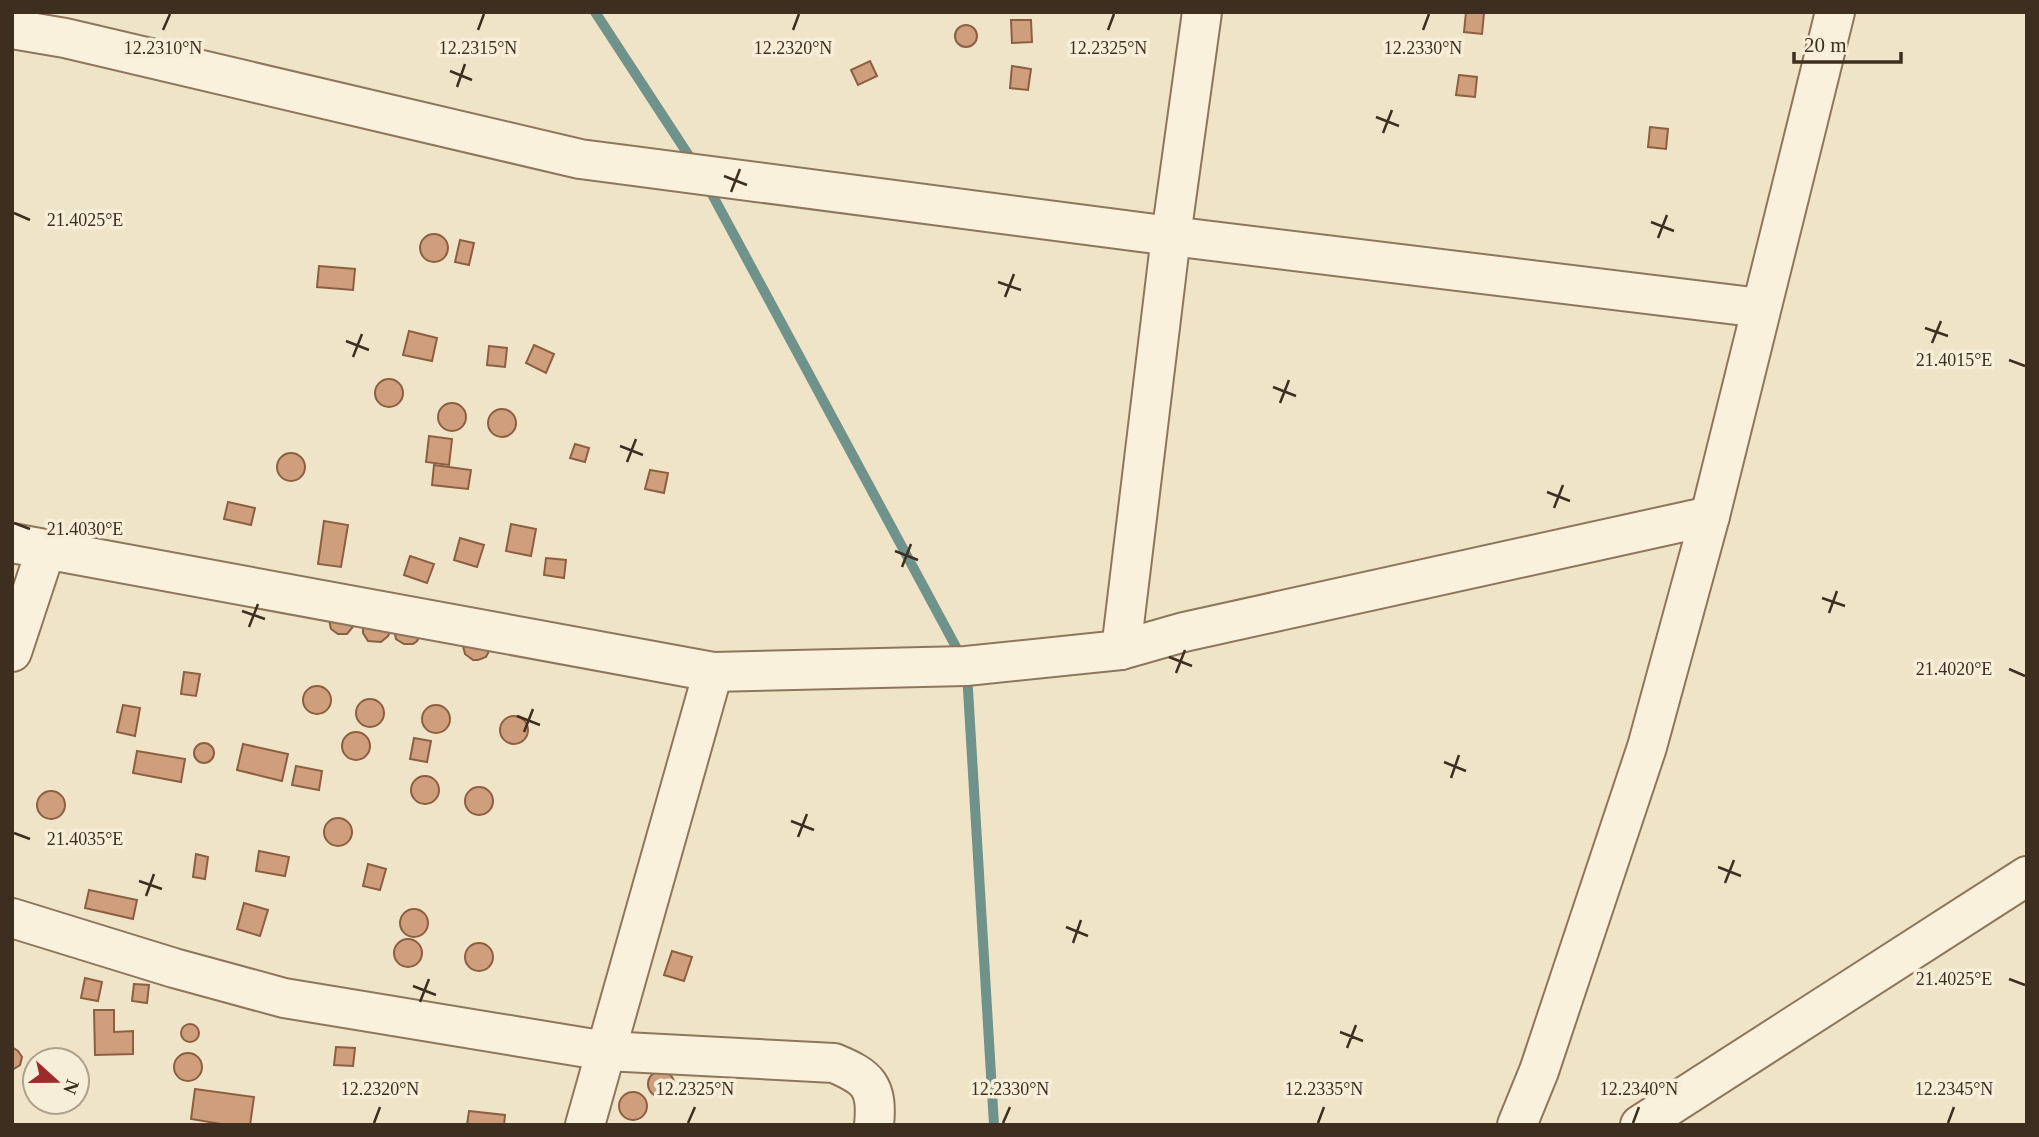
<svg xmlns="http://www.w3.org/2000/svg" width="2039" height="1137" font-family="Georgia,serif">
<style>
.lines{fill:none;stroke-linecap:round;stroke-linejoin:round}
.stream{stroke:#6f938a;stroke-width:10}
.building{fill:#cf9f7d;stroke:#8d5f41;stroke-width:2}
.minor-casing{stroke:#8d765c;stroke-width:42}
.minor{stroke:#faf1dc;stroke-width:38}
.ticks{fill:none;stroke:#3d2e20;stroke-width:2.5}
.ticks-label{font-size:18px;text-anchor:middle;fill:#3d2e20;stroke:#f7eed8;stroke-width:7;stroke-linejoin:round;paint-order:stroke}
</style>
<rect width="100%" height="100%" fill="#f0e4c8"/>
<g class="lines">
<g class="stream">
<path d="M595,12L695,165"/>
<path d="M707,185L962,658"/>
<path d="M967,673L994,1125"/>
</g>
</g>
<g class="building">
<path d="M1466,12L1484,13L1482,34L1464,32Z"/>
<path d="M1011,20H1031L1032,42L1012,43Z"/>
<circle cx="966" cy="36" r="11"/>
<path d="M870,61L877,76L858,85L851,70Z"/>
<path d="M1012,66L1031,69L1028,90L1010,88Z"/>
<path d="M1459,75L1477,77L1475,97L1456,95Z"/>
<path d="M1650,127L1668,129L1666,149L1648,147Z"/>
<circle cx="434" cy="248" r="14"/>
<path d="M460,240L474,243L469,265L455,262Z"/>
<path d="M319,266L355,269L353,290L317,287Z"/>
<path d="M409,331L437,338L432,361L403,355Z"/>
<path d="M534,345L554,354L546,373L526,363Z"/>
<path d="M489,346L507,348L505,367L487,365Z"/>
<circle cx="389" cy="393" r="14"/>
<circle cx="452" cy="417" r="14"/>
<circle cx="502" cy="423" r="14"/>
<path d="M429,436L452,439L449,465L426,462Z"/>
<path d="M575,444L589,448L585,462L570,458Z"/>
<circle cx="291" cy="467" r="14"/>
<path d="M434,465L471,470L468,489L432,485Z"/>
<path d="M650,470L668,473L664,493L645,489Z"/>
<path d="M228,502L255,508L251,525L224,519Z"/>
<path d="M324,521L348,525L341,567L318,564Z"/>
<path d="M511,524L536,529L531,556L506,551Z"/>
<path d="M460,538L484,545L477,567L454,560Z"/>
<path d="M410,556L434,564L427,583L404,575Z"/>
<path d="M546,558L566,560L564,578L544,575Z"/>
<path d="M329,620L356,623L347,634H338L331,629Z"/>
<path d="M363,624L390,632L388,636L381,642L368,641L363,633Z"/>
<path d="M394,630L421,633L417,641L413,644H404L396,639Z"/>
<path d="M464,641L490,649L486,657L478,660H473L465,654L463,646Z"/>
<path d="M184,672L200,674L196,696L181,694Z"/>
<circle cx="317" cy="700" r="14"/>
<circle cx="370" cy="713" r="14"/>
<path d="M123,705L140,708L135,736L117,732Z"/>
<circle cx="436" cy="719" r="14"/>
<circle cx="514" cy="730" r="14"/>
<circle cx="356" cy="746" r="14"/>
<path d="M414,738L431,741L427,762L410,759Z"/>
<circle cx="204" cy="753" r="10"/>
<path d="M243,744L288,754L282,781L237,770Z"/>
<path d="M137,751L185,759L181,782L133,773Z"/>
<path d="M296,766L322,771L319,790L292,785Z"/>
<circle cx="425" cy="790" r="14"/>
<circle cx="479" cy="801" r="14"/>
<circle cx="51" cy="805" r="14"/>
<circle cx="338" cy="832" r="14"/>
<path d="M259,851L289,857L285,876L256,871Z"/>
<path d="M196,854L208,857L205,879L193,877Z"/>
<path d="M368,864L386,869L380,890L363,886Z"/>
<path d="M89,890L137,900L133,919L85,908Z"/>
<path d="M244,903L268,910L260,936L237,929Z"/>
<circle cx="414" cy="923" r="14"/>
<circle cx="408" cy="953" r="14"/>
<circle cx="479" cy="957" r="14"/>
<path d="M672,951L692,957L684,981L664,975Z"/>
<path d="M85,978L102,982L98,1001L81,998Z"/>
<path d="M134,984L149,985L147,1003L132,1001Z"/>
<path d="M94,1010H114V1032L133,1031V1054L95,1055Z"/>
<circle cx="190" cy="1033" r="9"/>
<path d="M12,1047L18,1051L22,1057L20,1065L12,1070Z"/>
<path d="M336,1047L355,1048L353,1066L334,1065Z"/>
<circle cx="188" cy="1067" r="14"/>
<circle cx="661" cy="1084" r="13"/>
<path d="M195,1089L254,1097L250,1125H227L191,1119Z"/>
<circle cx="633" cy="1106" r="14"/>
<path d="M469,1111L505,1115L504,1125H467Z"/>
</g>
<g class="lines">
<g class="minor-casing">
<g id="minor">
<path d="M12,29L65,38L580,159L1171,236L1761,308"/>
<path d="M12,543L713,672L966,666L1121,650L1184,632L1710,516"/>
<path d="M1121,650L1171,236L1202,12"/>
<path d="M12,652L46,549"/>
<path d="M12,918L174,968L284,998L606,1051L834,1063C868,1077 878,1086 874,1125"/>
<path d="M585,1125L713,672"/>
<path d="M1517,1125L1539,1071L1647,747L1710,516L1835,12"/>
<path d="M1640,1125L2027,876"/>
</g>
</g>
<use href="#minor" class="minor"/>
</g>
<path class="ticks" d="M163,30L170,14M478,30L484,14M793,30L799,14M1108,30L1114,14M1423,30L1429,14M450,71L472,80M457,87L465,64M1376,117L1399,126M1383,133L1392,110M724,176L747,185M731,192L740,169M14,213L30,220M1651,222L1674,231M1658,238L1667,215M998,282L1021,290M1005,297L1014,274M1925,328L1948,336M346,341L369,350M1932,343L1941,321M353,357L362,334M2009,360L2025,366M1273,387L1296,396M1280,403L1289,380M620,446L643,455M627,462L636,439M1547,492L1570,501M1554,508L1563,485M14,523L30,529M895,551L918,560M902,567L911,544M1822,598L1845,606M242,611L265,619M1829,613L1837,591M249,627L258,604M1169,657L1192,666M2009,669L2025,676M1176,673L1185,650M517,716L540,725M524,732L533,709M1444,762L1466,771M1451,778L1459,755M791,821L814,830M14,833L30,839M798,837L807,814M1718,867L1741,876M139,881L162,889M1725,883L1734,860M146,896L154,874M1066,927L1088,936M1073,943L1081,920M2009,979L2025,985M413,986L436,995M420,1002L429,979M1340,1032L1363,1041M1347,1048L1356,1025M374,1123L380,1107M688,1123L695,1107M1003,1123L1010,1107M1318,1123L1324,1107M1633,1123L1639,1107M1948,1123L1954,1107"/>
<g class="ticks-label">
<text x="163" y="54">12.2310°N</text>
<text x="478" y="54">12.2315°N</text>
<text x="793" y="54">12.2320°N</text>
<text x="1108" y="54">12.2325°N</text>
<text x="1423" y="54">12.2330°N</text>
<text x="85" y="226">21.4025°E</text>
<text x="1954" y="366">21.4015°E</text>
<text x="85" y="535">21.4030°E</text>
<text x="1954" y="675">21.4020°E</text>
<text x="85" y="845">21.4035°E</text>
<text x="1954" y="985">21.4025°E</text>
<text x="380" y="1095">12.2320°N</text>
<text x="695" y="1095">12.2325°N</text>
<text x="1010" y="1095">12.2330°N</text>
<text x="1324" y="1095">12.2335°N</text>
<text x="1639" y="1095">12.2340°N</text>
<text x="1954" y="1095">12.2345°N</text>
</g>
<rect width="2039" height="1137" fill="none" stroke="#3d2e20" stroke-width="28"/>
<g transform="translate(56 1081) rotate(111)"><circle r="33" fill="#f7eed8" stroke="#ada18e" stroke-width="2"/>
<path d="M0-5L12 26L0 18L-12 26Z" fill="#9e2a2b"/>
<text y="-10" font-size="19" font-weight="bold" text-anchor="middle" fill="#3d2e20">N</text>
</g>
<path d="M1794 52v10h107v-10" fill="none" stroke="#3d2e20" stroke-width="3.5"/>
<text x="1804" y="52" font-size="21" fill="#3d2e20" stroke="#f7eed8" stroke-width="5" paint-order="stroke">20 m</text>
</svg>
